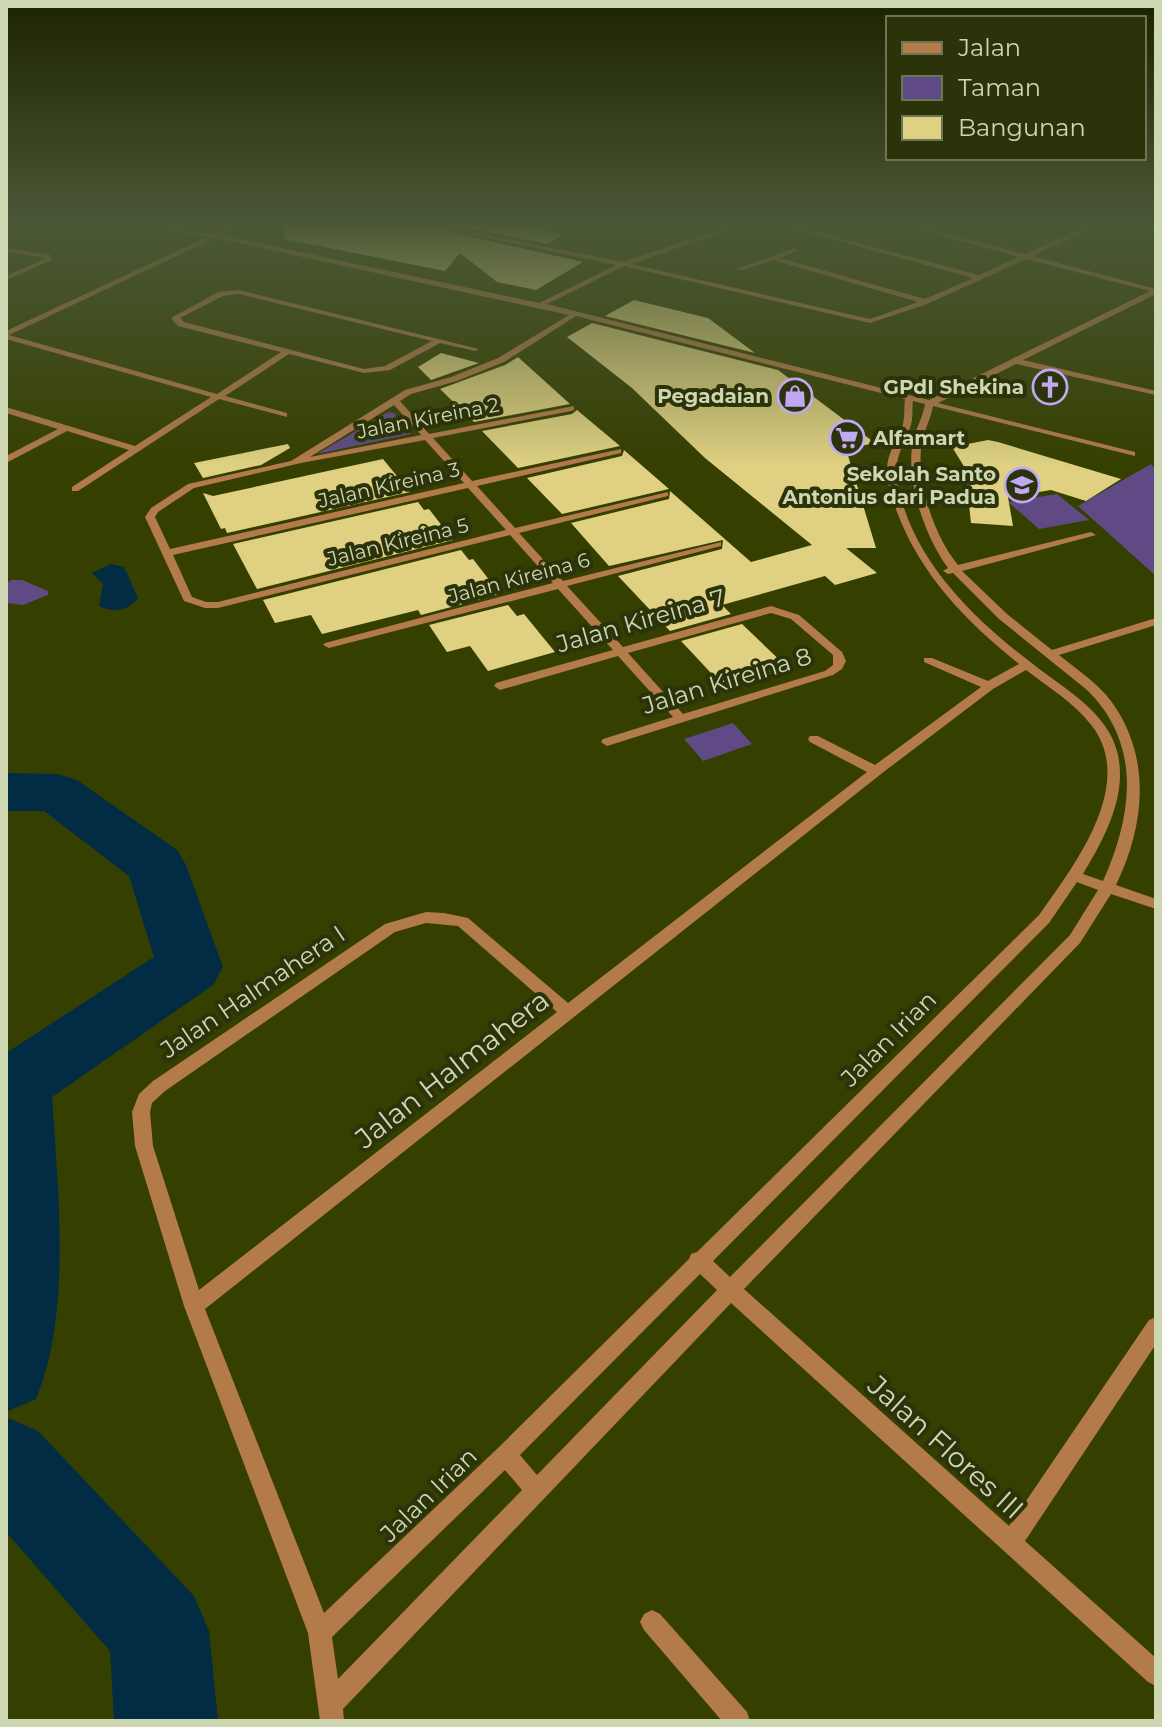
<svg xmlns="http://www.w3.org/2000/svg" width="1162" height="1727" font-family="Montserrat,sans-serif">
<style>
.green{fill:#604a86}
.water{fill:#022c43}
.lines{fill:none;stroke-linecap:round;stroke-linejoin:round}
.river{fill:#022c43;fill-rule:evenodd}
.building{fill:#dfd181}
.minor{fill:#b37a4a;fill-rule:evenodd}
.labels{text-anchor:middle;stroke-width:8;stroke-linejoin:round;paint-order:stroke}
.far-poi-label{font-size:20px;font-weight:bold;fill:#cdd7b2;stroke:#2c330b;text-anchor:end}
.far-street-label{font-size:20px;fill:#cdd7b2;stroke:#2c330b}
.street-label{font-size:24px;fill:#cdd7b2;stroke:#2c330b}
.near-street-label{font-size:28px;fill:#cdd7b2;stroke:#2c330b}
</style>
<rect width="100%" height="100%" fill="#353f00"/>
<g class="green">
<path d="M388,412L394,413L411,434L317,454Z"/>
<path d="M1151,464L1156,470V576L1078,506Z"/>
<path d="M1057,494L1089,520L1039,529L1008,502Z"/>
<path d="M12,580H22L48,591V595L23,605L8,603L6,583Z"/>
<path d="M733,723L752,744L703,761L684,739Z"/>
</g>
<path class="water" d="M111,564L124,567L138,598C129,611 113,613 99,606L103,584L92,573Z"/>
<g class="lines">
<g class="river">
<path d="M6,773L57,774L77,780L177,850L186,865L223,967L213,985L52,1097C58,1190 72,1313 36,1399L6,1412V1053L154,957L129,876L44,811H6Z"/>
<path d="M6,1417L38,1431L194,1596L209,1631L218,1721H114L110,1651L6,1532Z"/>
</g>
</g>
<g class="building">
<path d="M285,226H425L583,262L536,290L497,282L460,253L445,271L284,239Z"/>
<path d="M459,226H525L564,234L547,244Z"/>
<path d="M634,300L708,318L755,353L605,316Z"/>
<path d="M592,323L778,370L875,443L846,449L876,548H846L877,573L835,585L825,576L722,605L731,614L670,631L618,576L722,549L723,540L609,566L571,523L669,499L670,491L751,562L812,545L705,458L632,388L567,337Z"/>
<path d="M441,353L479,363L431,380L418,367Z"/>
<path d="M518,357L570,404L474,422L440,389L505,365Z"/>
<path d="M577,410L620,446L518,468L482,431L572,414Z"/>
<path d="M988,440L998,442L1121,479L1086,501L1051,490L1008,497L1013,526L971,523L965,468L952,447Z"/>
<path d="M288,444L290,448L261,465L203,478L194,463Z"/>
<path d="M624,450L669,489L562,514L527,478L622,456Z"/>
<path d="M383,459L410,492L227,533L225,528L221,529L203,493L213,496Z"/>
<path d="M418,502L424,510L429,509L453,540L257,589L233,544Z"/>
<path d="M461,550L469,560L473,559L500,594L421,615L418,610L322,634L311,615L275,623L263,600Z"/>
<path d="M508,605L517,616L524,614L555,652L488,671L470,646L447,652L429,625Z"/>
<path d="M742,624L789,669L725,688L681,641Z"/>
</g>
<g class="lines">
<g class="minor">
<path d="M145,226C167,226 187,232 209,234C219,234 228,226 239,226L221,235L539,303L616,265L428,226H442L623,262L730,226H740L631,264L870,319L918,302L773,260L742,270L737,269L795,248L797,251L779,258L925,299L973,278L784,226H795L979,275L1019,257L907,226H918L1025,254L1088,226H1097L1032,256L1156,289V294L1023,360L1156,391V395L1016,364L938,403L1135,452V456L933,406C931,419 924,430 922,442C915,480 934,536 958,565L1091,532L1096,535L962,571L1007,614L1052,650L1156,618V625L1059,655C1076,669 1098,683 1111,701C1152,757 1145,825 1116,885L1156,899V909L1111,894L1080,943L744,1289L1009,1526L1149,1320L1156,1317V1344L1025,1541L1156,1658V1686L1148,1682L731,1303L343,1709L344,1721H320L308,1633L184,1306L135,1146L132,1112L139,1094L153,1081L385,924L426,912L444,913L468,918L568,1003L867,772L810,742L808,739L810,736H818L875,765L981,687L924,662V658H932L988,681L1019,664C967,622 921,576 897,512C892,499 887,484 887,470C887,452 898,440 903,424C905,416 904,407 905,399L576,316L504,362L457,381L411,394L400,401L429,434L574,406V410L571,411L433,438L472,481L621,449V453L477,486L515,528L668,492V496L519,533L563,581L721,542V546L567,586L623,647L771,606L799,615L842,652L846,661L842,669L833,675L607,746L601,742L603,739L673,717L618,656L500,690L494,686L496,683L613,650L558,589L329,648L323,645L325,643L553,583L510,535L218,608H205L184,601L145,517L151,508L188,484L291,461L405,390L451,377L498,358L569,315L215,238L9,335L217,394L281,352L178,326L171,318L218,292L239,290L479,349L475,351L440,343L390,370L364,373L289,354L225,396L287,413V417L219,399L78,491H72V487L129,450L67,431L6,463V456L58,429L6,413V407L135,446L211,397L6,339V331L207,237ZM1026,259L1150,291L929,400L547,304L624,266L870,323L927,304ZM239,294L432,341L385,366L364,369L184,322L180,318L223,296ZM913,401L925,404C923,417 916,428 913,441C905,480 925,537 948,568L943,571L948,574L953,573L999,619L1087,690C1143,745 1132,816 1103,881L1083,874C1104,839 1127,797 1118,755C1109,712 1064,689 1033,664C973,619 907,555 897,477C894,456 905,444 911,425C913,418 912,409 913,401ZM394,405L421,435L310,457ZM425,440L464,483L170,549L155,517L158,512L194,488L301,463ZM468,488L506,530L218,602H206L192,597L173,555ZM771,613L791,619L833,655V665L825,671L683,714L628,653ZM1026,670C1048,687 1075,703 1092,726C1137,785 1073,867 1039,915L697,1252L691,1254L689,1259L498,1448L324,1613L205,1309L881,774L993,689ZM1077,882L1098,890L1070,935L730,1277L713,1261L1049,923ZM426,923L458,926L557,1012L199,1290L153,1146L150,1112L152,1103L165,1091L395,932ZM700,1274L717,1290L537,1475L520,1455ZM505,1470L522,1490L338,1679L332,1637Z"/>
<path d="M6,248L51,255L52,260L6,280V276L46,258L6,252Z"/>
<path d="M652,1610L660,1614L747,1712L750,1721H722L644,1630L640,1622L644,1614Z"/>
</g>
</g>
<linearGradient id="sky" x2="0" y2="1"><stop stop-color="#1d2300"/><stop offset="0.48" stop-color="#4b5837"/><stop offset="1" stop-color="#4b5837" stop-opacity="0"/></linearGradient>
<rect width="1162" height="468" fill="url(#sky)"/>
<defs>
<g id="church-ring" transform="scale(1.8)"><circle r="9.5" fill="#2c330b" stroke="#c1a8f3" stroke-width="1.5"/><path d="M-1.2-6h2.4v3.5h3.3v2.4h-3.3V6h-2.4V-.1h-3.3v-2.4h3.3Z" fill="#c1a8f3"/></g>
<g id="shop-ring" transform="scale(1.8)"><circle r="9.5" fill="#2c330b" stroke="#c1a8f3" stroke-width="1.5"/><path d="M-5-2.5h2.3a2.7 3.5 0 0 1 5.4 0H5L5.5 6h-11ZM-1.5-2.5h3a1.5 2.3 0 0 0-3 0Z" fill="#c1a8f3"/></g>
<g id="supermarket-ring" transform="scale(1.8)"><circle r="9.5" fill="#2c330b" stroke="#c1a8f3" stroke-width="1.5"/><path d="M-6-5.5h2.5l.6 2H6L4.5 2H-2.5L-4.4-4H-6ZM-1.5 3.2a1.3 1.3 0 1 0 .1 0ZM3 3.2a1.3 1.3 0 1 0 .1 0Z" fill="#c1a8f3"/></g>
<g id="school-ring" transform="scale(1.8)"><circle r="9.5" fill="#2c330b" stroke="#c1a8f3" stroke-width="1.5"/><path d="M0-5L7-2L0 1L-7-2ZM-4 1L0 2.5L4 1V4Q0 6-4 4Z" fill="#c1a8f3"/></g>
</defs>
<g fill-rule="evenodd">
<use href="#church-ring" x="1050" y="387"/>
<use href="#shop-ring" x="795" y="396"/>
<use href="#supermarket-ring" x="847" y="438"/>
<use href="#school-ring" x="1022" y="485"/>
</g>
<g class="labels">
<g class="far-poi-label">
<text x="1024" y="394">GPdI Shekina</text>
<text x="769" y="403">Pegadaian</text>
<text x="873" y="445" text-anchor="start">Alfamart</text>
<text x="996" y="481">Sekolah Santo<tspan x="996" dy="23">Antonius dari Padua</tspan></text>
</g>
<g class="far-street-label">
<text transform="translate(428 418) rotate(-11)" y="7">Jalan Kireina 2</text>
<text transform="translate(389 485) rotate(-13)" y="7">Jalan Kireina 3</text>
<text transform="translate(398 542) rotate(-14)" y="7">Jalan Kireina 5</text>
<text transform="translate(519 578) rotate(-15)" y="7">Jalan Kireina 6</text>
</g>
<g class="street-label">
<text transform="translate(641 621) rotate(-16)" y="8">Jalan Kireina 7</text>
<text transform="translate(727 681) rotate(-17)" y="8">Jalan Kireina 8</text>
<text transform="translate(253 992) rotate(-34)" y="8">Jalan Halmahera I</text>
<text transform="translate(889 1039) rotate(-45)" y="8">Jalan Irian</text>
<text transform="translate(429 1495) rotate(-44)" y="8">Jalan Irian</text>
</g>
<g class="near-street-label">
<text transform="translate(452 1069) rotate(-38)" y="10">Jalan Halmahera</text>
<text transform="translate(946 1447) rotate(42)" y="10">Jalan Flores III</text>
</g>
</g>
<rect width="1162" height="1727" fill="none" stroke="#cdd7b2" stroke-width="16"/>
<rect x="886" y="16" width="260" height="144" fill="#2c330b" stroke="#6c754e" stroke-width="2"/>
<rect x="902" y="42" width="40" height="12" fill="#b37a4a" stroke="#6c754e" stroke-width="2"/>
<text x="958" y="56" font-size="24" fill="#cdd7b2">Jalan</text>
<rect x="902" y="76" width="40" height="24" fill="#604a86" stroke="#6c754e" stroke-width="2"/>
<text x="958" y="96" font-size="24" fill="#cdd7b2">Taman</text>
<rect x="902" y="116" width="40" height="24" fill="#dfd181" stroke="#6c754e" stroke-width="2"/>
<text x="958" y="136" font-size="24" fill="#cdd7b2">Bangunan</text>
</svg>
